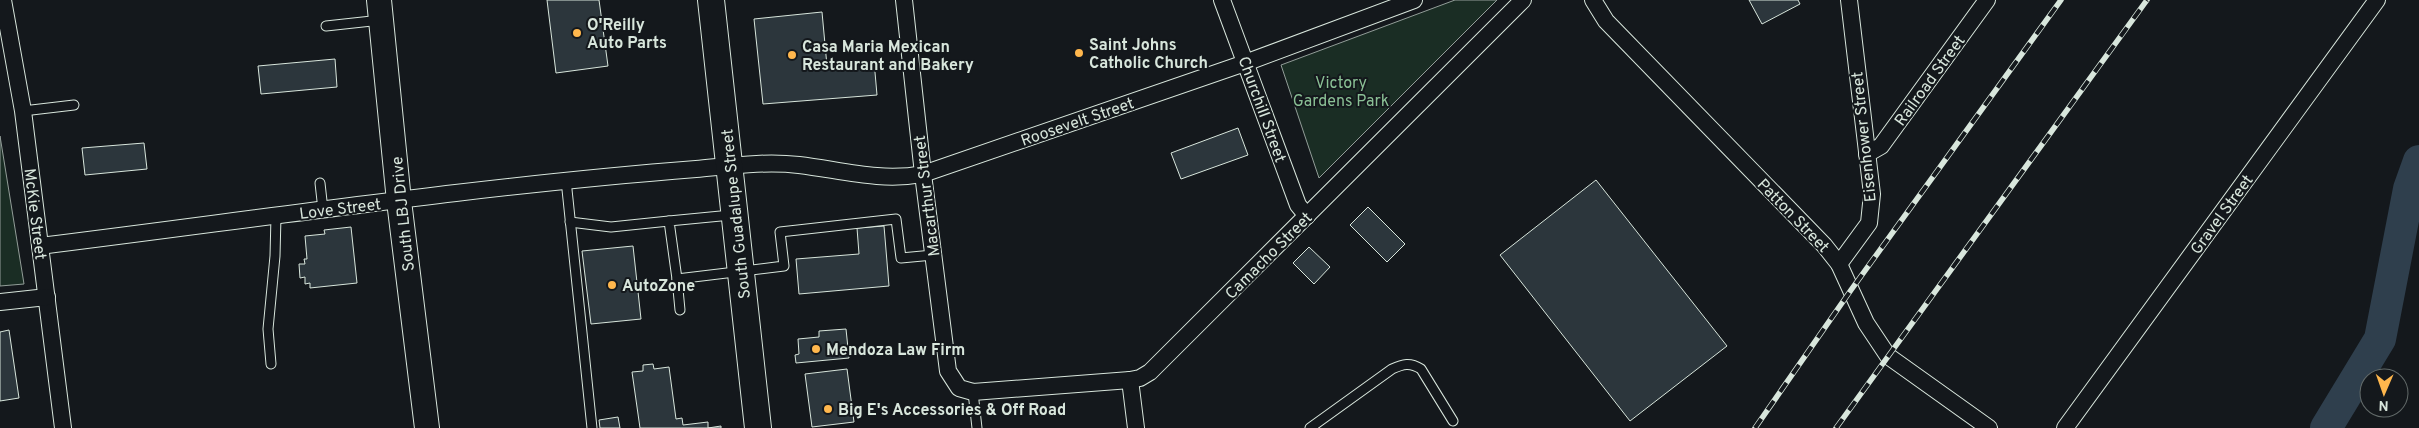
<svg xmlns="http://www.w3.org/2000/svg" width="2419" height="428" font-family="Overpass,sans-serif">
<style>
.green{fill:#1a2d24;stroke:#939e99}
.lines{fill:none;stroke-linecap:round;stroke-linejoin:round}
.river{stroke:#2f3f4d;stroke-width:32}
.building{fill:#2c363c;stroke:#d8e6dc}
.lane-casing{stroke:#d8e6dc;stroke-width:11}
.street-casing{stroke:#d8e6dc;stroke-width:18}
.secondary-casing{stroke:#d8e6dc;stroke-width:26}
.primary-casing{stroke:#d8e6dc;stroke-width:28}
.lane{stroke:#14181c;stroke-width:9}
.street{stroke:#14181c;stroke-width:16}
.secondary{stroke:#14181c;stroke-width:24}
.primary{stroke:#14181c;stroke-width:26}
.rail-casing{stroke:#d8e6dc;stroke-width:5.5}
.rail{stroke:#14181c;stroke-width:4;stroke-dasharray:11;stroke-linecap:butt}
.poi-dot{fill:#ffb74d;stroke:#14181c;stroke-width:2}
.labels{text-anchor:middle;stroke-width:4;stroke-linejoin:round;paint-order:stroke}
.poi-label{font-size:16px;font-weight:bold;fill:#d8e6dc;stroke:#14181c;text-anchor:start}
.street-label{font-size:16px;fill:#d8e6dc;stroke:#14181c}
.park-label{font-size:16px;fill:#8ac095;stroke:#14181c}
</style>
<rect width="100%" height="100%" fill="#14181c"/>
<g class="green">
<path d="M1455,0H1497L1319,178L1281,65Z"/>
<path d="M0,136L24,284L0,286Z"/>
</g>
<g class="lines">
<path class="river" d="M2326,428L2380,339L2409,189L2419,161"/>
</g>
<g class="building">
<path d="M547,0H599L608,66L556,73Z"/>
<path d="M1749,0H1798L1800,4L1762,24Z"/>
<path d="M822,12L827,66L874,61L877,95L763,104L754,19Z"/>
<path d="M335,59L337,87L261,94L258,66Z"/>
<path d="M1238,128L1248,155L1181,179L1171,153Z"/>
<path d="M144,143L147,169L85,175L82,148Z"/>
<path d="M1596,180L1727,346L1630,421L1500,255Z"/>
<path d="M1368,207L1405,244L1387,262L1350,225Z"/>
<path d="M884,226L889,286L799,294L796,259L859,254L857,228Z"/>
<path d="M351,227L357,283L310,288V283L305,284V277L300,278L299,264H305L304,259H307L305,236L325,234L324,230Z"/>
<path d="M633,246L641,319L591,324L582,251Z"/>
<path d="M1309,247L1330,267L1314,284L1293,263Z"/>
<path d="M846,329L849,358L796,363L795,355L799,354L798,339L819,337V331Z"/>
<path d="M9,330L19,398L0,401V332Z"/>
<path d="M653,364L654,369L669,367L676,419L682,418L683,425L708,422V428L721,426V428H640L632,372L643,371V365Z"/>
<path d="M847,369L854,422L812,427L805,374Z"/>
<path d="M618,417L620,428H600L599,420Z"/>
</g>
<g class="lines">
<g class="lane-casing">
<g id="lane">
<path d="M326,26L381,20"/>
<path d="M23,111L74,105"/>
<path d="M566,180L592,428"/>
<path d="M320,183L323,210"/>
<path d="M731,215L669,221L677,279L784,266L780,232L896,219L901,258L933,255"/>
<path d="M570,222L611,227L669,221"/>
<path d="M677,279L680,310"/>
<path d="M271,364L268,329L275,256L276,216"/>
<path d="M973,392L977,428"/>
<path d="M1310,428L1392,369C1403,364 1410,362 1421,369L1453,421"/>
</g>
</g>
<g class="street-casing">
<g id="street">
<path d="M3,0L23,111L63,428"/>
<path d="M904,0L923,174L948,371L959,388L973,392L1130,380L1140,378L1150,372L1523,0"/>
<path d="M1222,0L1298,205L1307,216"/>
<path d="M1593,0L1606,21L1824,245L1839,264L1866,323L1888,356L1989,428"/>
<path d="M1867,154L1881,146L1987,0"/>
<path d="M40,246C258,219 477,186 696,169C730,166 765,161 799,165C841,170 880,182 923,174L1245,63L1414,0"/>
<path d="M1839,264L1869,223L1872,194L1849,0"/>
<path d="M0,302L47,297"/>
<path d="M1130,380L1136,428"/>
<path d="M2065,428L2377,0"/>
</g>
</g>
<g class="secondary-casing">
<path id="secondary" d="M379,0L399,201L427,428"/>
</g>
<g class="primary-casing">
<path id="primary" d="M711,0L758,428"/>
</g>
<use href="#lane" class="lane"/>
<use href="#street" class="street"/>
<use href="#secondary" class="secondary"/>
<use href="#primary" class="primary"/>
<g class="rail-casing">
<g id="rail">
<path d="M1755,428L1851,290L2061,0"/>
<path d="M1836,428L2147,0"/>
</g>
</g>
<use href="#rail" class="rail"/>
</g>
<g class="poi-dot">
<circle cx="577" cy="33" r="5"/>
<circle cx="1079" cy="53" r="5"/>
<circle cx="792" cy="55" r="5"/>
<circle cx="612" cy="285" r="5"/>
<circle cx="816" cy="349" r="5"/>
<circle cx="828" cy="409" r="5"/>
</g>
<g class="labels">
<g class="poi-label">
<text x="587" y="30">O'Reilly<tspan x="587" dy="18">Auto Parts</tspan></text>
<text x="1089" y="50">Saint Johns<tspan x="1089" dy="18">Catholic Church</tspan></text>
<text x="802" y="52">Casa Maria Mexican<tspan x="802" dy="18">Restaurant and Bakery</tspan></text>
<text x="622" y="291">AutoZone</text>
<text x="826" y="355">Mendoza Law Firm</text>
<text x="838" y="415">Big E's Accessories &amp; Off Road</text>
</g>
<g class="street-label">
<text transform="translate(1929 80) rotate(-54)" y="6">Railroad Street</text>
<text transform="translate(1263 109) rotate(70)" y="6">Churchill Street</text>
<text transform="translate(1077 121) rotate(-19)" y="6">Roosevelt Street</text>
<text transform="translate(1863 137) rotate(-96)" y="6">Eisenhower Street</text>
<text transform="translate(926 196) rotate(-97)" y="6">Macarthur Street</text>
<text transform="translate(340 208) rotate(-7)" y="6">Love Street</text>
<text transform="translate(36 214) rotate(83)" y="6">McKie Street</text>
<text transform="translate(402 214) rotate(-96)" y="6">South LBJ Drive</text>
<text transform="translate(735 214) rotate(-96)" y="6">South Guadalupe Street</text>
<text transform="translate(2221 214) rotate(-54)" y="6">Gravel Street</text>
<text transform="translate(1794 215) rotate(46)" y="6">Patton Street</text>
<text transform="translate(1268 255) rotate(-45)" y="6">Camacho Street</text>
</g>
<g class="park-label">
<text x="1341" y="88">Victory<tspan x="1341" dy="18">Gardens Park</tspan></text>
</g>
</g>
<g transform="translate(2384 393) rotate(182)"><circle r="24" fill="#14181c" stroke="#626a69"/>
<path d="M0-4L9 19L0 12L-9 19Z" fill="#ffb74d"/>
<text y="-8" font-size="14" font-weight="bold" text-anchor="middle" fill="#d8e6dc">N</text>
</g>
</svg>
